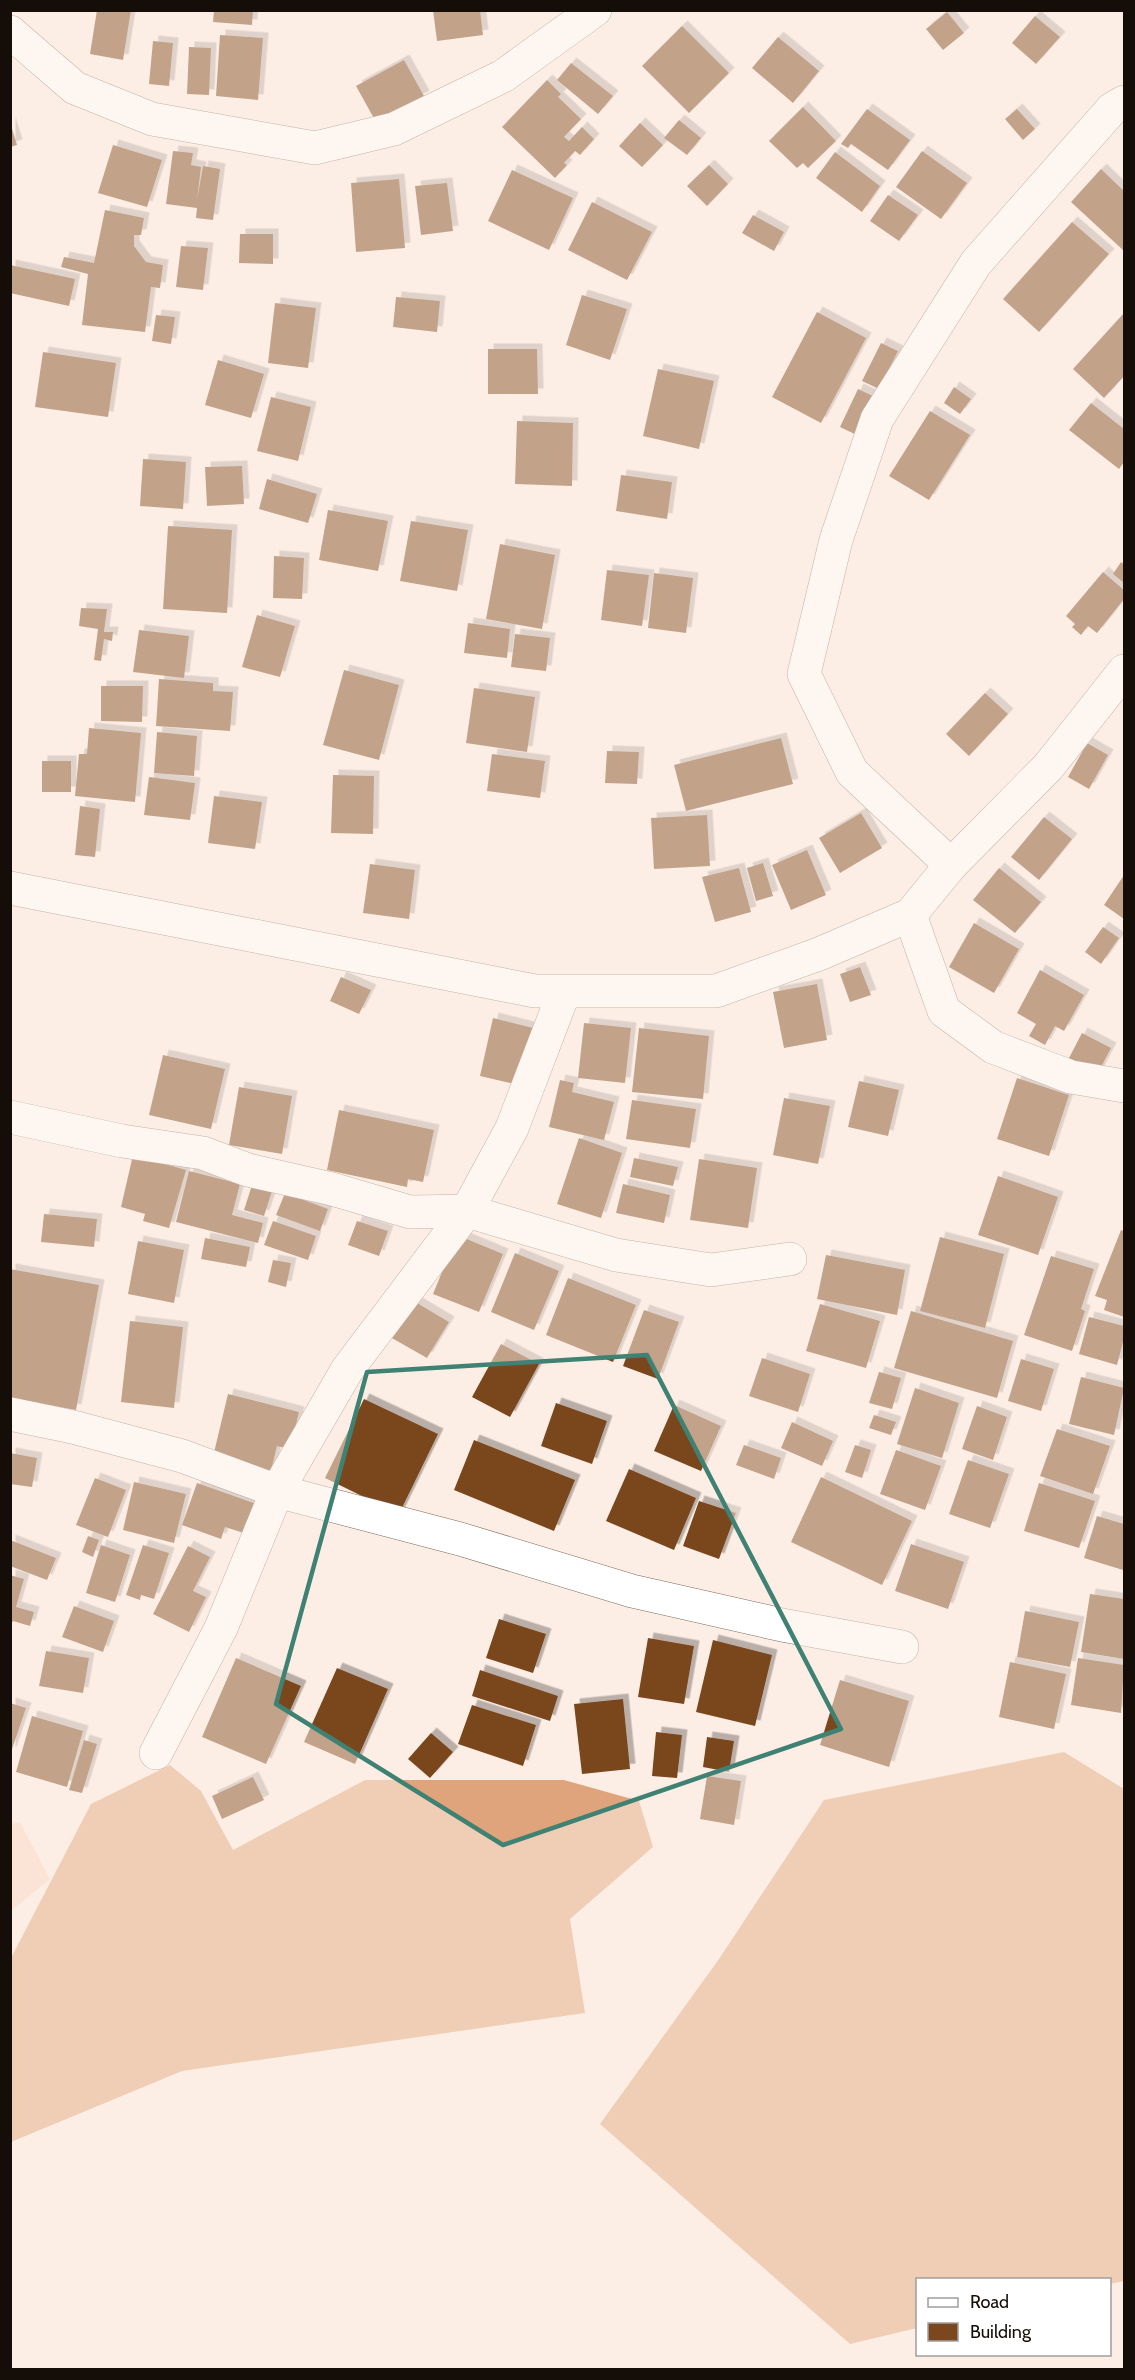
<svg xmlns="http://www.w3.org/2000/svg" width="1135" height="2380" font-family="Cabin,sans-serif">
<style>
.green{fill:#f8d8c3}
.forest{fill:#dfa47b}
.building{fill:#7a471e;filter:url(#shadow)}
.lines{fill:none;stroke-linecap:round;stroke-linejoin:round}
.minor-casing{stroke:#7f6b5d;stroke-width:34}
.minor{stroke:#fff;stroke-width:33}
.marked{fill:none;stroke:#3f8274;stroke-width:4.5;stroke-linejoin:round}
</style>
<defs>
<filter id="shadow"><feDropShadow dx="5.5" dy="-5.5" stdDeviation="0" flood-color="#0004"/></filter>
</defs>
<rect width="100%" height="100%" fill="#fdeee5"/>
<path class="green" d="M20,1822L50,1879L11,1911V1824Z"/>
<g class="forest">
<path d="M1064,1752L1124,1789V2281L1110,2284V2280H918L917,2328L850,2344L600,2124L719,1959L824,1800Z"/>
<path d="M170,1765L201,1791L233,1850L365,1780H564L639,1801L653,1847L570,1919L585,2013L182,2071L11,2142V1958L91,1804Z"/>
</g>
<g class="building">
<path d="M97,10H131L123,60L90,54Z"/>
<path d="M214,10H253L252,25L213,22Z"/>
<path d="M433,10H480L483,35L437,41Z"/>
<path d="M947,12L964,33L943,50L926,29Z"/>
<path d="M1035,16L1060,37L1036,64L1012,43Z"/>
<path d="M682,26L729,73L689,113L642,66Z"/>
<path d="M220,35L263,38L258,100L216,96Z"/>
<path d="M778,37L819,71L793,103L752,68Z"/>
<path d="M153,41L173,43L169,86L149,84Z"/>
<path d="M189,47L211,48L209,95L187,94Z"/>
<path d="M404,60L424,96L376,122L356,86Z"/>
<path d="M571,63L613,96L598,114L557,80Z"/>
<path d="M547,80L561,94L558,97L581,119L564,137L569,141L582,127L594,139L580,155L575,151L564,163L567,165L555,178L502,127Z"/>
<path d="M803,107L836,141L808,168L803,163L797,168L769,141Z"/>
<path d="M867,109L910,140L888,170L851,144L848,148L841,144Z"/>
<path d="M1017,109L1035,129L1023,140L1005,119Z"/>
<path d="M679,120L701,138L687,155L664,138Z"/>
<path d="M10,122L17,145L10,147Z"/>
<path d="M640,123L663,145L642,167L619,146Z"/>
<path d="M113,145L162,160L147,207L98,193Z"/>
<path d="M173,151L193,153L191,165L201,167L197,200L203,166L220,169L213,220L196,218L197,208L166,204Z"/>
<path d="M922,151L967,183L941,219L896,187Z"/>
<path d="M835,152L880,186L862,212L816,178Z"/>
<path d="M709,165L728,184L707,206L687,186Z"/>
<path d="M1101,169L1124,191V251L1071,202Z"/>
<path d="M512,170L573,198L549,250L488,221Z"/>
<path d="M399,179L405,248L356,252L351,183Z"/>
<path d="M447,183L453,231L421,235L415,186Z"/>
<path d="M888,195L918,215L899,241L870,221Z"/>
<path d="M592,202L652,232L627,280L568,250Z"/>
<path d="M105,210L144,218L141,235H134V246L146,262L163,265L160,288L151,287L145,332L82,325L88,274L61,267L64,257L94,263Z"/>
<path d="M753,215L784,232L774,251L742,233Z"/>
<path d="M1072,222L1109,254L1039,332L1003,299Z"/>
<path d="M240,234H273V264L239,263Z"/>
<path d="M181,246L208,248L203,290L176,287Z"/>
<path d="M10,265L75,279L69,306L10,293Z"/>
<path d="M582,295L627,309L610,360L566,345Z"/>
<path d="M396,297L440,301L437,332L393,327Z"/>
<path d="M275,303L316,308L308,368L268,363Z"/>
<path d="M817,312L866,338L821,423L772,397Z"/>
<path d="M1124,313V376L1104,398L1073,369Z"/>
<path d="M156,315L175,317L171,344L152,341Z"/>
<path d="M881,343L898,351L879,389L862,381Z"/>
<path d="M488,349H537L538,394H488Z"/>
<path d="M43,352L116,363L108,417L35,407Z"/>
<path d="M218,360L264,374L251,418L205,405Z"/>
<path d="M658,369L714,381L699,449L643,436Z"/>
<path d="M954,387L971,399L960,414L944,403Z"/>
<path d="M858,389L879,399L861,437L840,427Z"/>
<path d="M271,397L311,407L298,461L257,451Z"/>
<path d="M1091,403L1124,429V462L1119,469L1069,430Z"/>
<path d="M930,411L970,435L929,500L889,476Z"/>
<path d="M517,421L573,423L572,486L515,484Z"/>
<path d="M143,459L186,462L183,509L140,506Z"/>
<path d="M242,466L244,504L207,506L205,467Z"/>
<path d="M621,475L672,482L667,519L616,511Z"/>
<path d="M267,479L317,494L308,523L259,509Z"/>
<path d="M328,510L388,521L378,571L319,560Z"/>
<path d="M411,521L468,530L457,591L400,581Z"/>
<path d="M168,526L232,530L227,613L163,609Z"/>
<path d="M500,544L555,555L542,629L486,619Z"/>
<path d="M274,556L304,558L302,599L273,598Z"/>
<path d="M1121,562L1124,565V583L1113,574Z"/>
<path d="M607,570L649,575L642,626L601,620Z"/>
<path d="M1103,572L1124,590V599L1097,633L1088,626L1081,635L1072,627L1075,624L1066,616Z"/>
<path d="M654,573L693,578L686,633L648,628Z"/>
<path d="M81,608L107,609L104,632H113L112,641L104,639L101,661L94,660L98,629L79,626Z"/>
<path d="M257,615L295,626L280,677L242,667Z"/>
<path d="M468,623L510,629L507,658L464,653Z"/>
<path d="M139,630L189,636L184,678L133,672Z"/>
<path d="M515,634L550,638L546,671L511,667Z"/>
<path d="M344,670L399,685L379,760L323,745Z"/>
<path d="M159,679L213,683V691L233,692L230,731L156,726Z"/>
<path d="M101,686H143L142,722L101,721Z"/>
<path d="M474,688L535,697L527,752L466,743Z"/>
<path d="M985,693L1008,714L969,756L946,734Z"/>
<path d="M89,728L141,733L135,802L75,796L79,754H87Z"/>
<path d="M157,732L197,736L194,776L154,773Z"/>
<path d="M781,738L793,784L686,811L674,765Z"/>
<path d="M1087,743L1108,755L1089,789L1068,777Z"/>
<path d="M607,751L639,752L637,784L605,783Z"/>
<path d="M492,754L545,761L540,798L487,791Z"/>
<rect x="42" y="761" width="29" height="31"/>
<path d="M333,775L374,776L373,834L331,833Z"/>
<path d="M149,777L195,783L190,820L144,815Z"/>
<path d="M214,796L262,802L255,849L208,843Z"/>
<path d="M80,806L100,809L95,857L75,855Z"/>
<path d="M861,813L882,848L840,873L819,838Z"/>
<path d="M707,815L710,866L654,869L651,818Z"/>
<path d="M1044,817L1072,839L1039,880L1011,857Z"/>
<path d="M807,850L826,895L791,910L772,865Z"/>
<path d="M763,863L773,896L756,901L747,868Z"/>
<path d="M370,864L415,870L409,919L363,913Z"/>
<path d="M739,868L751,912L715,922L702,877Z"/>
<path d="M999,868L1041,902L1015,933L973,900Z"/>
<path d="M1124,875V919L1104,905Z"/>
<path d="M974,923L1019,949L994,993L949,967Z"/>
<path d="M1103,927L1119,938L1101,964L1085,952Z"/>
<path d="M860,967L871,995L850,1002L840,974Z"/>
<path d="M1040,970L1084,995L1064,1031L1055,1026L1045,1045L1029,1036L1036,1024L1017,1013Z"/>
<path d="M341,977L371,990L359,1014L330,1001Z"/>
<path d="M817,984L827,1040L784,1048L773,992Z"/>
<path d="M493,1018L533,1028L519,1085L480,1076Z"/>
<path d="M584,1023L631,1028L625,1083L578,1078Z"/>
<path d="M639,1028L709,1036L703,1099L632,1092Z"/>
<path d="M1082,1033L1111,1048L1098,1073L1069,1058Z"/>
<path d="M163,1055L225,1069L211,1129L149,1115Z"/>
<path d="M1017,1078L1069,1095L1049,1156L997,1139Z"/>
<path d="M560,1080L574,1083L572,1092L614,1102L604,1140L549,1127Z"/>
<path d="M859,1081L899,1090L888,1136L848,1127Z"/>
<path d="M239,1087L292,1096L282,1154L229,1145Z"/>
<path d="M784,1098L830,1106L818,1164L773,1155Z"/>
<path d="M632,1100L696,1109L690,1148L626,1139Z"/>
<path d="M339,1110L434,1130L423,1182L408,1179L407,1187L327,1170Z"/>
<path d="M579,1138L622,1153L601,1218L557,1204Z"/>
<path d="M133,1155L186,1170L169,1228L143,1221L145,1214L121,1207Z"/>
<path d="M634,1158L678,1167L673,1186L630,1177Z"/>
<path d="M699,1159L757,1168L748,1228L690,1220Z"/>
<path d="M189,1171L240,1184L232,1215L263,1223L258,1243L176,1222Z"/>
<path d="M998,1176L1058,1197L1038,1255L978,1235Z"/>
<path d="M623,1184L670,1195L664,1223L616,1213Z"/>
<path d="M252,1185L272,1191L264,1216L244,1210Z"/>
<path d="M285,1193L328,1209L320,1231L276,1215Z"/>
<path d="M44,1214L97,1219L94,1247L41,1242Z"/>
<path d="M273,1221L316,1236L308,1260L264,1245Z"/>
<path d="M357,1221L388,1231L379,1256L348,1245Z"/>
<path d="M1121,1230L1124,1231V1317L1104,1310L1107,1300L1095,1296Z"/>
<path d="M457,1235L503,1254L479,1312L433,1294Z"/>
<path d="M940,1237L1004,1254L985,1328L920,1311Z"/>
<path d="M205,1238L250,1247L246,1267L201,1259Z"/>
<path d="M138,1241L184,1250L174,1303L128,1294Z"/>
<path d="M515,1253L559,1271L534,1330L491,1312Z"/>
<path d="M826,1255L905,1270L897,1315L817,1299Z"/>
<path d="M1051,1256L1094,1269L1081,1309L1085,1311L1072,1351L1024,1335Z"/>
<path d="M273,1260L291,1263L286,1287L268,1282Z"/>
<path d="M10,1269L99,1285L76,1410L10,1398Z"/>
<path d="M568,1278L636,1305L613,1362L546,1335Z"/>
<path d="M412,1300L449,1322L427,1358L390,1337Z"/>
<path d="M820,1304L880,1321L866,1368L806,1351Z"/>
<path d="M644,1310L679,1322L658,1379L623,1366Z"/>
<path d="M911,1311L1013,1341L997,1398L894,1368Z"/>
<path d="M1089,1317L1124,1326V1338L1117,1365L1079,1354Z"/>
<path d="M130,1321L183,1327L174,1408L121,1402Z"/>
<path d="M501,1344L539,1364L510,1417L472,1397Z"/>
<path d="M762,1358L810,1374L798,1412L749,1396Z"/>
<path d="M1021,1359L1054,1369L1041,1411L1008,1401Z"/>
<path d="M879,1372L901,1378L892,1409L869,1403Z"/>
<path d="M1081,1377L1124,1388L1114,1435L1069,1424Z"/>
<path d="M915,1388L959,1403L942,1458L897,1444Z"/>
<path d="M228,1394L299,1412L290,1449L277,1446L269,1479L211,1465Z"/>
<path d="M364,1399L438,1434L399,1514L325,1478Z"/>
<path d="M556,1403L607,1421L592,1464L541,1446Z"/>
<path d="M674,1405L721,1426L701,1471L654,1451Z"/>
<path d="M977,1406L1007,1417L993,1460L962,1449Z"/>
<path d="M874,1415L896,1422L891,1435L869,1428Z"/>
<path d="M792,1422L833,1441L822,1466L781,1448Z"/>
<path d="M1057,1429L1110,1446L1093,1494L1040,1476Z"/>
<path d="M474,1440L575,1480L554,1531L454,1490Z"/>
<path d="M744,1445L781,1458L774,1479L736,1465Z"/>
<path d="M855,1445L871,1450L862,1478L845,1472Z"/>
<path d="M896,1450L941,1466L925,1510L880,1494Z"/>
<path d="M10,1453L37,1458L32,1487L10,1484Z"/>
<path d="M968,1460L1009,1474L990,1528L949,1514Z"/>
<path d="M629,1469L696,1498L674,1550L606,1521Z"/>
<path d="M821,1477L912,1521L882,1585L791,1542Z"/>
<path d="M95,1478L126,1490L108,1537L76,1525Z"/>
<path d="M134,1482L186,1494L174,1543L123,1530Z"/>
<path d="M197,1483L257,1504L247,1534L225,1527L221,1539L182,1525Z"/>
<path d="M1039,1483L1095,1501L1079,1548L1024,1531Z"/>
<path d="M699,1501L736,1513L719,1559L683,1546Z"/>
<path d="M1097,1516L1124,1524L1123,1570L1084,1558Z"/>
<path d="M88,1536L99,1540L93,1557L82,1552Z"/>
<path d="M10,1540L56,1558L47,1580L10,1566Z"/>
<path d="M911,1544L964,1562L948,1609L895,1591Z"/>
<path d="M101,1545L130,1555L115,1602L86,1593Z"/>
<path d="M143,1545L169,1553L154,1599L141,1595L140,1600L126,1595Z"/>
<path d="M188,1546L210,1557L193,1591L206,1597L189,1632L153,1614Z"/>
<path d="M10,1575L24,1579L16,1607L34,1612L30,1626L13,1621L10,1626Z"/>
<path d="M1090,1594L1124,1599V1659L1081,1652Z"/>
<path d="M74,1606L114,1621L103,1652L62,1637Z"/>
<path d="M1025,1611L1079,1622L1070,1667L1017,1657Z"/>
<path d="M499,1619L546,1634L533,1673L486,1658Z"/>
<path d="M648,1638L694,1646L684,1704L638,1697Z"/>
<path d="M713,1640L772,1655L755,1726L696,1712Z"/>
<path d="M46,1651L89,1658L83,1693L39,1686Z"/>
<path d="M236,1658L301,1686L266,1764L202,1737Z"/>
<path d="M1078,1658L1124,1665L1121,1713L1071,1705Z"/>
<path d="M1010,1662L1066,1674L1054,1729L999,1717Z"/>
<path d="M337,1668L388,1689L355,1764L304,1742Z"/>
<path d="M480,1670L558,1696L550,1721L472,1696Z"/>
<path d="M840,1680L909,1701L889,1767L820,1745Z"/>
<path d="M623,1699L630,1769L582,1774L574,1704Z"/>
<path d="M10,1703L26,1708L11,1752H10Z"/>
<path d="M472,1705L536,1725L523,1766L458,1744Z"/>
<path d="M32,1716L83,1731L67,1787L16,1772Z"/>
<path d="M656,1732L682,1735L677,1778L652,1776Z"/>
<path d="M431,1733L453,1752L430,1778L408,1759Z"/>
<path d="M707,1737L734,1741L729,1772L703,1767Z"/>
<path d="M84,1740L97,1744L82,1793L69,1790Z"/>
<path d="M707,1776L741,1781L734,1825L700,1819Z"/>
<path d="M253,1777L264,1800L222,1819L212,1796Z"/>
</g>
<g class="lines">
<g class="minor-casing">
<g id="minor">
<path d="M10,32L75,88L152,119L315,148L394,129L503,76L595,10"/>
<path d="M951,865L852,772L804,674L836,540L877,419L976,263L1112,109L1124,102"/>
<path d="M10,888L535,991H716L819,954L910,915L951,865L1048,767L1124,671"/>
<path d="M910,915L944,1011L993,1047L1071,1077L1124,1086"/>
<path d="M10,1117L122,1141L203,1153L248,1170L332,1189L410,1212L467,1211L616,1255L711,1270L790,1259"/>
<path d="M10,1414L73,1427L182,1456L277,1491L460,1539L632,1591L782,1625L902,1647"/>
<path d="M156,1753L221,1628L277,1491L347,1370L467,1211L512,1128L564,992"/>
</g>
</g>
<use href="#minor" class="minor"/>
</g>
<path d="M0 0H1135V2380H0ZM647,1355L841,1729L503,1845L276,1704L367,1372Z" fill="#fdeee5" fill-opacity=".55" fill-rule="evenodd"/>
<path class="marked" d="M647,1355L841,1729L503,1845L276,1704L367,1372Z"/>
<rect width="1135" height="2380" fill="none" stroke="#140d08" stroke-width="24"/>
<rect x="916" y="2278" width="195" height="78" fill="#ffffff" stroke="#a19e9c" stroke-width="1.5"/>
<rect x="928" y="2298" width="30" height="9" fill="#ffffff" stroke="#a19e9c" stroke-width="1.5"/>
<text x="970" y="2308" font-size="18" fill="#140d08">Road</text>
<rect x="928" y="2323" width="30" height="18" fill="#7a471e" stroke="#a19e9c" stroke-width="1.5"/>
<text x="970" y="2338" font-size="18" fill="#140d08">Building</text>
</svg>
